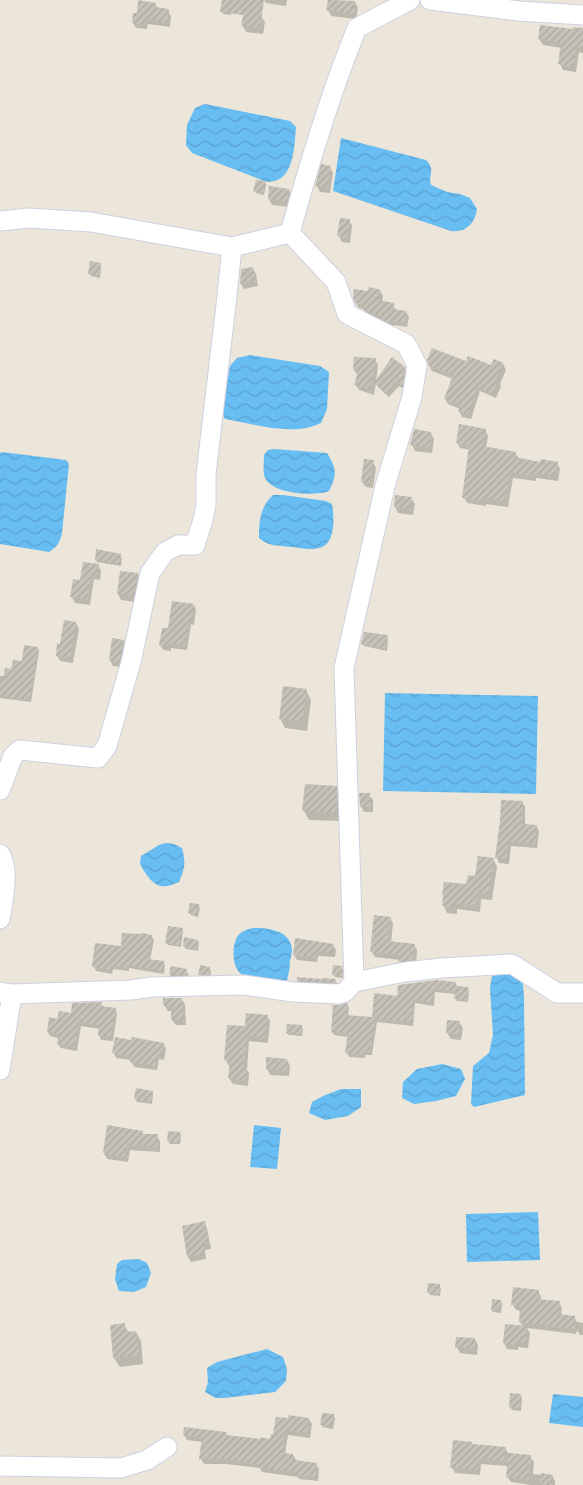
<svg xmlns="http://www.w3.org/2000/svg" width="583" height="1485" font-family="'Titillium Web',sans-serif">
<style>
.water{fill:url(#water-waves)}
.shadow{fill:#0003}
.building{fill:url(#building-hatch)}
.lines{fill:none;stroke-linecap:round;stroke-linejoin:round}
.minor-casing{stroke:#ced0e2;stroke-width:21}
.minor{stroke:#fff;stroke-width:19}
</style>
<defs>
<pattern id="water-waves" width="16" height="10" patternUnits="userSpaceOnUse" patternTransform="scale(1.25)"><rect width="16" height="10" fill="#68bdf2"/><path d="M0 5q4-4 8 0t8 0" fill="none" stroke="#5aa2d0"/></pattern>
<pattern id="building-hatch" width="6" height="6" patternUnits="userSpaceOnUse" patternTransform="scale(1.25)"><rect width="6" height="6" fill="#c6c2b9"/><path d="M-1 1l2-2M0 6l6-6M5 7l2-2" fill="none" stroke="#aaa79f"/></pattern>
</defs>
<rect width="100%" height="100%" fill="#ebe6d9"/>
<g class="water">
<path d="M205,104L290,121L296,127C294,147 295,182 267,182L192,153L186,145L187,125L195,108Z"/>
<path d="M341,138L426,160C436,170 428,174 431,185L447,192L460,194L470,198L477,209C475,223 466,233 451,231L333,191Z"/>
<path d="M250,355L320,366L329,372L327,409L321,423C292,437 255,424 225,419L221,412L230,366L237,358Z"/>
<path d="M274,449L327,453C337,469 337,475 329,491C314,497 268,494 264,475C263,469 264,461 264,455L268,450Z"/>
<path d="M2,452L66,460L69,464L62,533C60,542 57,547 49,552L0,544V453Z"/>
<path d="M273,495H283L326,501L332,504C334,516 336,541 322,547C312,551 301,548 291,547C277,545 270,547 259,538C259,521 260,507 273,495Z"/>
<path d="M385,693L538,696L536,794L383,791Z"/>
<path d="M166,843L174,844L182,848C186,863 185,868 179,882C175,883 171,886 167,886C154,889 145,873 140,864L141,856L159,845Z"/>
<path d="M254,928C268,928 290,930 292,949C292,952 291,957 290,961C290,969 288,976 286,984C274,982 247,980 239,972C232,964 232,946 237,937C241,931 247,929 254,928Z"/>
<path d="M506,973H522L524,997L525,1095L474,1107L471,1104L473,1066L489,1053L493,1035L490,988L492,976Z"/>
<path d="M442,1064L461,1069L465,1079L456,1096L436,1101L414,1104L402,1098L403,1082L417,1069Z"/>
<path d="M341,1089H361V1107L348,1116L325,1120L309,1113L312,1102L323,1096Z"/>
<path d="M254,1125L281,1128L277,1169L250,1167Z"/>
<path d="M538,1212L540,1260L467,1262L466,1214Z"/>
<path d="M139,1259L147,1263L151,1273L146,1287L134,1292L119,1291L115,1279L117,1264L122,1260Z"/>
<path d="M267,1349L283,1357L287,1369L286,1381L275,1392L225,1398H216L205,1392L208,1382L207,1368L217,1362Z"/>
<path d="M553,1394L583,1397V1427L549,1423Z"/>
</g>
<g class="shadow">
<path d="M223,0H232L233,2L231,15L223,14L222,12Z"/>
<path d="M264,0H287L286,6L266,3Z"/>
<path d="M329,0L355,2L358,8L356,19L331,16L328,10Z"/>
<path d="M155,4L158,9L168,11L171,16L170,27L148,24L147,29L136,28L133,23Z"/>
<path d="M261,16L265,22L263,34L246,32L243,26Z"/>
<path d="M583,29V53L579,52L576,72L563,70L560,64L562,48L543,45L539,39Z"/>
<path d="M330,167L333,173L330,193L320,192L317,186Z"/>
<path d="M265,183L266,185L264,195L256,193L255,191Z"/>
<path d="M289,190L292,196L290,207L272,205L269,199Z"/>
<path d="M349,220L352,226L350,243L342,242L339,236Z"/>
<path d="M100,264L101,266L100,278L91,276L90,274Z"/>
<path d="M252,268L256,274L258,286L244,289L241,284Z"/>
<path d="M380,291L383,296L382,302L393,304L396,311L406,312L409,317L407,327L394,325L393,327H391L382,322L380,319L368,315L364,309L359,308L356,303L369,292Z"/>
<path d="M375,360L378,365L376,382L404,368L407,373L405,389L399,386L389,397L379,388L376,383L374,395L359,390L356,385L358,376L354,370Z"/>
<path d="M494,361L503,364L506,370L500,384L501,386L496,398L480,391L471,419L462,417L459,411L460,409L448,404L445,399L453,379L432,371L429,365L467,362L492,367Z"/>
<path d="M485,430L488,436L486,448L515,453L519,459L541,463H557L560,469L558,481L536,478V481L513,478L508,507L486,504V506L467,503L464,497L470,450L460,448L457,442Z"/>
<path d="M431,433L434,439L432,453L415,451L412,445Z"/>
<path d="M373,462L376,468L373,488L366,487L362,482Z"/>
<path d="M396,496L411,498L415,504L413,515L398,513L395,507Z"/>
<path d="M120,555L122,558L121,566L97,562L96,560Z"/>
<path d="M98,565L101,571L100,580L94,579L90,605L75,603L72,597L81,581Z"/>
<path d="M138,574L141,580L136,602L121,600L118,594Z"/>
<path d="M194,605L196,610L194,625L191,624L187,650L171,648V651L163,650L160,645L169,630Z"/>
<path d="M76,623L79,629L73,663L60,661L57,655L61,645Z"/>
<path d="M387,636L388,639L387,651L364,646L362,644Z"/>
<path d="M123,641L127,647L122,667L113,666L110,660Z"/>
<path d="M38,648L39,651L31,702L0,698V676H5L23,663Z"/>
<path d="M306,690L311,700L307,731L285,728L280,718Z"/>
<path d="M336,787L341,797L342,821L309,820L304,811Z"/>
<path d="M369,795L373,800V812H364L361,806Z"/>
<path d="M522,802L525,807V825L536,826L539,831L537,848L511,846L509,864L499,863L497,858Z"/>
<path d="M493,859L497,866L492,900L481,899L480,912L457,909V914L447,913L444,906L476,877Z"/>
<path d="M198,905L200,908L198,917L191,915L189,913Z"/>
<path d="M390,918L393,923L391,943L414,945L417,950L416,965L402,967L400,960L375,957L372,952Z"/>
<path d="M182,929L183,932L181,947L168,945L166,942Z"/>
<path d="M151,936L154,940L150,960L163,962L165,966L164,974L129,968V971L113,969L112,974L96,971L94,966L122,947Z"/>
<path d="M197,941L199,943L198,951L186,949L184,946Z"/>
<path d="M333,945L336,950L335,957L318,956L317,962L297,960L294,955Z"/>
<path d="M341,967L343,970V978L335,977L334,975Z"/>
<path d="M172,968L186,970L189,976V981H174L170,975Z"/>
<path d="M209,968L211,971L210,977H201L200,974Z"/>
<path d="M335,980L338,985H301L298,981Z"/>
<path d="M455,983L458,987L467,988L469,991L468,1002L457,1001L456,999V994L435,992L434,1006L415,1003L413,1026L377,1022L372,1055H365V1058L349,1057L347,1053L348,1037L334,1035L332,1032L333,1008L332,1006H339L347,1004L349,1008L348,1016L373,1019L398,997Z"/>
<path d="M182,999L185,1005L186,1025H176L172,1020V1011H168L164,1005Z"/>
<path d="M101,1004L104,1008L115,1009L117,1014L113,1041L101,1040L99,1035L100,1029L81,1026L77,1051L61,1048L58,1044L59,1038L50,1036L48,1032L58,1020Z"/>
<path d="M267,1016L270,1021L268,1043L249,1041L247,1070L249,1073L248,1086L233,1084L229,1078L231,1066H229L226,1060L246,1027Z"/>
<path d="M459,1022L463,1028L461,1040L451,1039L447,1033Z"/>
<path d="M301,1026L303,1029L302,1036L289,1035L287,1033Z"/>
<path d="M132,1041L163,1044L166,1049L164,1060L159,1059L157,1070L134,1067L131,1060L116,1058L114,1053Z"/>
<path d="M287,1060L290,1066L289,1076L270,1075L267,1069Z"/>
<path d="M152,1092L153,1095L152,1104L137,1102L136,1099Z"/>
<path d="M142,1132L144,1135L157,1136L160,1141V1152L130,1150L128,1162L107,1159L104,1153Z"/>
<path d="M169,1132L180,1133L181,1135L180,1144H170L168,1141Z"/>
<path d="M204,1223L207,1228L211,1249L205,1250L206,1259L191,1262L188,1257L183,1227Z"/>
<path d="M439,1286L441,1288L440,1296L430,1295L429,1293Z"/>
<path d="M538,1291L541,1297V1300L559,1302L562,1308L561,1316L574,1317L577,1322L583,1323V1335H580L577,1330L576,1334L527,1328L530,1333L528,1348L518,1347V1350L507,1349L504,1343L523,1327L520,1322L521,1311L516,1310L513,1305Z"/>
<path d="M501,1301L502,1304L501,1313L493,1312L492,1310Z"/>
<path d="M124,1325L129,1333L136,1332L141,1341L143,1364L120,1367L114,1358Z"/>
<path d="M475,1340L478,1345L477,1355L460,1353L457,1347Z"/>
<path d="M521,1396L522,1398L521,1411L512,1410L510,1407Z"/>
<path d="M333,1415L335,1418L333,1429L323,1427L322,1425Z"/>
<path d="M277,1418L309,1419L312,1424L310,1438L288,1435L285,1454L293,1455L296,1460L316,1464L319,1469L318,1481L299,1479L298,1477L262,1472L260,1468L226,1464H204L201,1459L203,1442L187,1440L184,1435L226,1433L227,1436L271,1440L275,1436Z"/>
<path d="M472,1445L505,1448L509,1454L530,1457L534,1462L533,1474L552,1476L555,1481V1485H531L511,1482L507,1477L508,1466L481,1464L480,1475L455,1473L452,1467Z"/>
</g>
<g class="building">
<path d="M138,0L156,3L155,7L169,9L167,22L146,19L145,25L132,23L133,13H137Z"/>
<path d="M222,0H264L260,29L241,26L243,15L220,12Z"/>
<path d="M328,0L355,1L354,14L326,10Z"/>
<path d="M540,25L573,29V27L583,28V48L576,47L573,67L558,64L561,43L538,39Z"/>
<path d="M321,164L331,166L327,188L315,186Z"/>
<path d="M256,180L266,181L263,193L253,191Z"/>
<path d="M269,186L289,189L287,202L268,199Z"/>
<path d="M340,218L350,219L347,237L337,236Z"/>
<path d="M90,261L101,263L99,276L88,274Z"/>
<path d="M253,267L256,281L240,284L241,269Z"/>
<path d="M369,287L381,290L378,300L394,303L393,309L407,311L405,323L391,321V322H387L378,317V315L363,310L365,305L355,303L353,297L354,289L368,291Z"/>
<path d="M432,348L466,361L468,356L491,365L494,359L503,363L497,379H498L493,393L477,387L468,415L458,411L460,406L444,399L453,375L428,365L427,360Z"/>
<path d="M354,357L376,358L371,390L354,385L358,371L353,370Z"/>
<path d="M392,357L405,367L403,383L402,385L396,381L386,393L374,383Z"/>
<path d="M459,424L486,429L483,446L516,452L515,457L540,462L541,459L558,462L555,476L534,473L533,476L510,472L505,502L484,498L483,501L462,498L469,445L456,443Z"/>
<path d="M414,429L431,432L429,448L410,445Z"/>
<path d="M364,459L374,460L370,483L361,482Z"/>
<path d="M395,495L412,497L410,510L394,507Z"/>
<path d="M96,549L121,554L120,564L95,560Z"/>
<path d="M83,562L99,564L97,574L91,573L88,599L70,597L73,579L80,580Z"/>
<path d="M120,571L138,573L134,596L117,594Z"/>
<path d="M172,601L194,604L192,620L189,619L185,646L169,643L168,646L159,645L162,628H168Z"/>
<path d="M64,620L76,622L70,658L56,656L57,643L60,644Z"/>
<path d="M364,632L388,635L386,649L361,644Z"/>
<path d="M112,638L124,640L119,662L109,661Z"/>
<path d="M24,645L38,647L33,684H32L30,700L0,696V680H3L5,668L11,669L13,660L22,661Z"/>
<path d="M283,686L307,689L302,722L279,719Z"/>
<path d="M305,784L337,786V813L302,811Z"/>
<path d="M359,793H370V807H360Z"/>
<path d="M501,800L523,801L522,824L537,825L535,844L508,841L507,859L495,858L500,821Z"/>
<path d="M478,856L494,858L489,894L478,893L476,906L454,903L453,907L442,906L443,895H442L444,882L466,884L468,875L475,876Z"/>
<path d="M190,903L199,904L197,915L188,913Z"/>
<path d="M374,915L391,917L388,941L415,944L413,960L398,962L399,955L370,952Z"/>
<path d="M168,926L183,928L180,945L165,943Z"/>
<path d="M122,933L141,934L142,933L152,935L148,959L164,961L162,971L127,965V968L111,965V970L92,967L95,943L121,946Z"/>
<path d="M184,937L198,940L197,949L183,946Z"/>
<path d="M295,938L334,944L333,953L316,951L315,958L293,955Z"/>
<path d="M200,965L210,967L209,975H198Z"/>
<path d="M333,965L342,966L343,976L332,975Z"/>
<path d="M171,966L187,969L186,975H169Z"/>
<path d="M297,977L322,979L323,978L336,979V983L297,981Z"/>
<path d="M437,980L456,982L455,991L434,989L432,1002L414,1000L412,1022L375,1019L370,1052H364L363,1055L345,1053L348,1033L331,1032L333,1006L330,1005H339L348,1003L346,1015L372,1017L374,993L397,996L398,985Z"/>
<path d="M456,986L468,987L467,1000L454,999Z"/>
<path d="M163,998H182L183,1020H171V1006L163,1005Z"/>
<path d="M102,1002L101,1006L116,1008L111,1038L98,1035L99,1025L79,1022L75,1047L57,1044L58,1034L47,1032L49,1017L57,1019L59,1011L71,1013L72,1003Z"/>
<path d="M246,1013L268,1015L265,1038L247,1036L244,1066L247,1067L245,1081L228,1078L230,1061L224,1060L227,1025L245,1026Z"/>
<path d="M447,1020L460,1021L459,1034L446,1033Z"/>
<path d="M287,1024L302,1025L301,1034L286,1033Z"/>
<path d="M115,1037L131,1040L132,1037L164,1043L162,1055L157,1054L155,1066L130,1062L131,1056L112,1053Z"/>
<path d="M266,1057L287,1059L286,1071L266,1069Z"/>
<path d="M136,1088L153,1091L151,1102L134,1099Z"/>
<path d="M107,1125L143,1131L142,1134H158L157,1147L127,1145L125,1157L103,1153Z"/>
<path d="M168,1131L180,1132V1142L167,1141Z"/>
<path d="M205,1221L209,1244L203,1245L204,1254L187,1257L182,1226Z"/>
<path d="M428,1283L440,1284L439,1294L427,1293Z"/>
<path d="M513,1287L539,1290L538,1299L560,1301L558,1314L575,1316L574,1329L519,1322L520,1306L511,1305Z"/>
<path d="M492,1299L501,1300L500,1311L491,1310Z"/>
<path d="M125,1323L126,1332L136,1331L139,1355L113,1358L110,1325Z"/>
<path d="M505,1324L527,1326L526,1342L515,1341V1345L503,1343Z"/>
<path d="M456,1337L475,1338V1349L455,1348Z"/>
<path d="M510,1393L521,1394L520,1408H509Z"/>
<path d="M322,1413L334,1414L332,1427L320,1425Z"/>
<path d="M289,1415L309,1418L308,1433L285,1430L283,1453L293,1454V1460L317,1463L315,1477L295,1474V1472L257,1467L258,1464L223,1459H199L202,1438L183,1435L184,1427L226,1432V1435L260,1439V1437L270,1439L271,1434H273L276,1417L288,1418Z"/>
<path d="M453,1440L472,1442V1444L506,1447L504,1461L479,1459L478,1470L450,1468Z"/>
<path d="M508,1453L531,1455L529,1479L506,1477Z"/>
<path d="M541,1473L553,1475L552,1485H539Z"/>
</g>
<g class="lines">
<g class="minor-casing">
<g id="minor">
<path d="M430,0L519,11L583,15"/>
<path d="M0,221L29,218L91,222L232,247L290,233C309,164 330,94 357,28L410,0"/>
<path d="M290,233L336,282L347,314L406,344L417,365L412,397L385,486L344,668L354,982"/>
<path d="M0,790L13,756L20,750L98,758L107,746L131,662L150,573L165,552L178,545H195L203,520L206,505V474L226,305L232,247"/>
<path d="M0,854C10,868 3,903 0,919"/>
<path d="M12,994L131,990L152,987L244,985L293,992L339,994L345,992L354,982L405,972L442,968L512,964L557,993H583"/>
<path d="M0,1070L12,994L0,992"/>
<path d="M0,1466L121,1468L147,1460L167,1447"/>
</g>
</g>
<use href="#minor" class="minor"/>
</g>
</svg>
